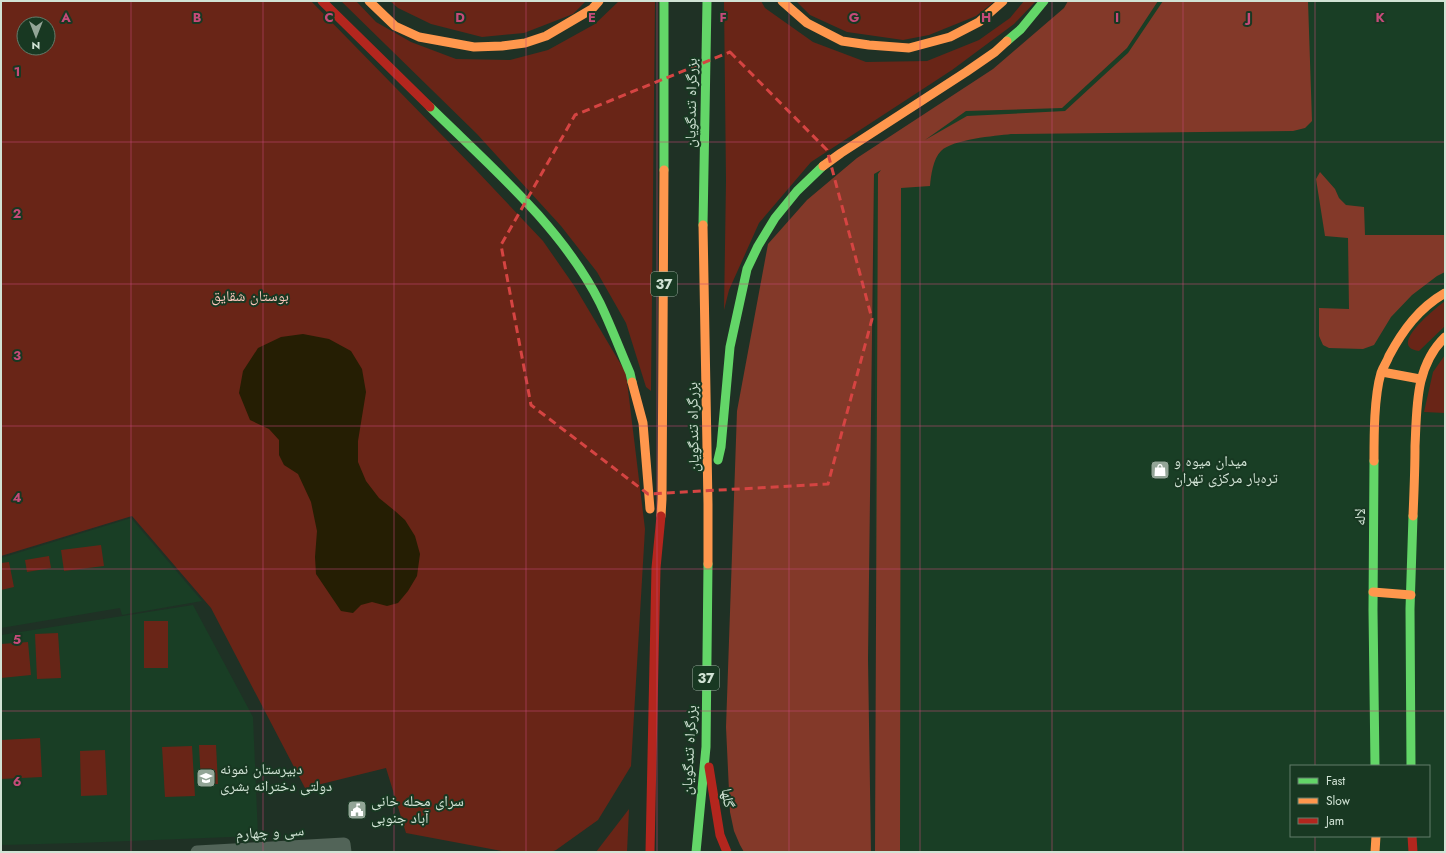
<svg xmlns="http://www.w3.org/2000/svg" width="1446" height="853" font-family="Jost,'Noto Naskh Arabic',sans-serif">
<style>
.built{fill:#193e25;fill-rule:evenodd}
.green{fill:#692517;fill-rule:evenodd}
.forest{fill:#833929}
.water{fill:#251e03}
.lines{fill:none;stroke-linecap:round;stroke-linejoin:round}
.street{stroke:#526458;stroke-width:13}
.fast{stroke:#63d668;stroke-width:9}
.slow{stroke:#ff974d;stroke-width:9}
.jam{stroke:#b3261e;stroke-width:9}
.marked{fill:none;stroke:#d54442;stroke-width:3;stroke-dasharray:8 5;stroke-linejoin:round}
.grid{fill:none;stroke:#c64b7a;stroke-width:1;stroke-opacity:0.55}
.labels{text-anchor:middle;stroke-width:4;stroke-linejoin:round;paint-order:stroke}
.shield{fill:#183822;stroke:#9ab09f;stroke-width:1}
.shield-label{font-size:14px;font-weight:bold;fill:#d1e3d5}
.street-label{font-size:15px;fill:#d1e3d5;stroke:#183822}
.park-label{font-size:15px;fill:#fac6bb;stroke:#183822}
.poi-label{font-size:15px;fill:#d1e3d5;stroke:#183822;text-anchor:start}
.grid-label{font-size:13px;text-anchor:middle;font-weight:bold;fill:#c64b7a;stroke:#183822;stroke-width:4;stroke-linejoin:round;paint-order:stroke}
</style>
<rect width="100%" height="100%" fill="#1f3125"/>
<g class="built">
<path d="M1158,1H1445V852H877L874,174L885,160L966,111L1062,107L1127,48ZM1291,766H1429V836H1291Z"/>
<path d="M131,518L202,601L122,615L120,608L1,628V558Z"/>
<path d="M193,605L253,717L258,836L78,843L3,845L1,844V635Z"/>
</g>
<g class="green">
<path d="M1,1H311L476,170L543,241L575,287L626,373L645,529L631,766L598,820L556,850L551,852H507L406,833L386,768L305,788L211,608L132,516L1,556ZM24,24H48V48H24Z"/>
<path d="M341,1H356L376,22L411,42L456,59L510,60L548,50L595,24L619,1H655L651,391L646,387L626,323L597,272L561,226L477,134Z"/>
<path d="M390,1H586L573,14L524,33L482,37L431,24L398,8Z"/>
<path d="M724,1H761L765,8L813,42L866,62L927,61L979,40L1010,18L1024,1H1036L1014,24L952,70L811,162L759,223L729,290L724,310L726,181Z"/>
<path d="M796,1H995L976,16L929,35L903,40L847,32L810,15Z"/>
<path d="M1445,301V326L1419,351C1386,347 1436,308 1445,301Z"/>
<path d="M1445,355V413L1424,412L1433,372Z"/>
<path d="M101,545L104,566L64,571L61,550Z"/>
<path d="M49,556L51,568L27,572L25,560Z"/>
<path d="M9,562L14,587L1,590V563Z"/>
<rect x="144" y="621" width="24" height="47"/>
<path d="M58,633L61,678L37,679L35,634Z"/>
<path d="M28,642L31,675L1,678V644Z"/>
<path d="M40,738L42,777L1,779V740Z"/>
<path d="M199,745H216L218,784H201Z"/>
<path d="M192,746L195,796L165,797L162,747Z"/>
<path d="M105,750L107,795L81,796L80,751Z"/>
<path d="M629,809L627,852H596Z"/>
</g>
<g class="forest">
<path d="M1068,1H1158L1127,48L1062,108L966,111L925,140L967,116L1065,111L1128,53L1163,1H1308L1312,121L1305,128L1293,131L1011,134C995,136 953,139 941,151C933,159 931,175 930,186L901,188L900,852H875L878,174L881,170L874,174L868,659L871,852H744L740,845L734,831L730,812L726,727L737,411L768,244L807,200L857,158L993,69L1064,8Z"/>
<path d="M1320,172L1335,189L1339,198L1346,205L1364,207L1365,235H1445V272L1437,276L1412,295L1391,317L1374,345L1363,349L1329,348L1323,345L1319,336V308L1349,309L1348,238L1325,236L1316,179Z"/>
</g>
<path class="water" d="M303,334L329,339L351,351L362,369L366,392L358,441V462L366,481L379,498L395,511L405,520L415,536L420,554L417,576L408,591L398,603L387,606L372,602L361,605L353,613L341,611L316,574L315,557L317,531L311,502L298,474L284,465L279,455V440L269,429L250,420L239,393L243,371L258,348L281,337Z"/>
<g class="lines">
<path class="street" d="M197,852L344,844L345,852"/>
<g class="fast">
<path d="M664,1V170"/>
<path d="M1007,41L1021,29L1044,1"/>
<path d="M430,107C490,166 562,227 600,303C611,326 620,350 630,373L632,382"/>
<path d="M703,225L707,1"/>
<path d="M718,460L721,447L730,347L747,269L758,246L775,218L797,191L823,166"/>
<path d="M1374,461L1373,610L1375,766"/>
<path d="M1411,766L1410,609L1413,516"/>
<path d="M696,852L706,747L708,564"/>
</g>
<g class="slow">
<path d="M369,1L395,26L419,37L474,47L502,46L525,43L546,36L592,9L599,1"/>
<path d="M782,1L807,23L842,41L869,45L909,48L950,37L979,22L1003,1"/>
<path d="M823,166L841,153L966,72L995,52L1007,41"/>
<path d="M703,225L708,504V564"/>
<path d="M1382,372L1420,379"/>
<path d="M632,382L643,423L650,509"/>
<path d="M1374,461C1374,435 1374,397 1381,373C1383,367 1387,362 1389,356C1403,330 1419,308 1445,293"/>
<path d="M661,516L662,499L664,170"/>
<path d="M1413,516C1414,493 1415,469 1415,446C1417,407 1415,366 1445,337"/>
<path d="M1373,592L1411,595"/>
<path d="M1375,852L1376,836"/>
</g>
<g class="jam">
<path d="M322,1L430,107"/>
<path d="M709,767L720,835L727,852"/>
<path d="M1412,836L1413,852"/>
<path d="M650,852L656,568L661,516"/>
</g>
</g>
<path class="marked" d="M730,52L827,150L872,319L828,484L648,494L531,405L501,245L575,115Z"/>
<path class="grid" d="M131,1V852M263,1V852M394,1V852M526,1V852M657,1V852M789,1V852M920,1V852M1052,1V852M1183,1V852M1315,1V766M1,142H1445M1,284H1445M1,426H1445M1,569H1445M1,711H1445M1315,836V852"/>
<defs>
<g id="shop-square" transform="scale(1)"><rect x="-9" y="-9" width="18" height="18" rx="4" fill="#93a597" stroke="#183822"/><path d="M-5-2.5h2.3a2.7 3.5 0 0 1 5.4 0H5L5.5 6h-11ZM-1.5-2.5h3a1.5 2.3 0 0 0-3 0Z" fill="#fff"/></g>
<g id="school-square" transform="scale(1)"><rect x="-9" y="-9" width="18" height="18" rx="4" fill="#93a597" stroke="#183822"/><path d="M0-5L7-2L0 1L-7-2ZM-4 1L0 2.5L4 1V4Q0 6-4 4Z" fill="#fff"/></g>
<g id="civic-square" transform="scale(1)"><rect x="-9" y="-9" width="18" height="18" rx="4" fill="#93a597" stroke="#183822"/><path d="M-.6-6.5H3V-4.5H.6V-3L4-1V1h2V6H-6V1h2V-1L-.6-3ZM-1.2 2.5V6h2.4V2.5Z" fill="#fff"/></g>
</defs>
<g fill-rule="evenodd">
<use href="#shop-square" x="1160" y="470"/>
<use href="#school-square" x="206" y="778"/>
<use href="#civic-square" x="357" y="810"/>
</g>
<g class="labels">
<g class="shield">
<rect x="651" y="272" width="26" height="24" rx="3"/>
<rect x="693" y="666" width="26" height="24" rx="3"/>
</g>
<g class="shield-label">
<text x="664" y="289">37</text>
<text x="706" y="683">37</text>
</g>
<g class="street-label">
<text transform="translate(691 103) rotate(-89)" y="5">بزرگراه تندگویان</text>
<text transform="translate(693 427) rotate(-91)" y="5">بزرگراه تندگویان</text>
<text transform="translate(1360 517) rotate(-90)" y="5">لاله</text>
<text transform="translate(689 750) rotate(-87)" y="5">بزرگراه تندگویان</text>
<text transform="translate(728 798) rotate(81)" y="5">گلها</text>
<text transform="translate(270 832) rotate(-3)" y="5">سی و چهارم</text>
</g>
<g class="park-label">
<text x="250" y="301">بوستان شقایق</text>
</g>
<g class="poi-label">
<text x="1174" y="466">میدان میوه و<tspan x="1174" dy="17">تره‌بار مرکزی تهران</tspan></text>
<text x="220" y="774">دبیرستان نمونه<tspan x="220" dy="17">دولتی دخترانه بشری</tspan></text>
<text x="371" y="806">سرای محله خانی<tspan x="371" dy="17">آباد جنوبی</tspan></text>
</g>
</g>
<g class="grid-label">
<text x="66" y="22">A</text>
<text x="197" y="22">B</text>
<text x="329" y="22">C</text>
<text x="460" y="22">D</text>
<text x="592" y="22">E</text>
<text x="723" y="22">F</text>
<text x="854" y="22">G</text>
<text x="986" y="22">H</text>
<text x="1117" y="22">I</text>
<text x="1249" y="22">J</text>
<text x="1380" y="22">K</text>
<text x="17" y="76">1</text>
<text x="17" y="218">2</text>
<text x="17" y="360">3</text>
<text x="17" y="502">4</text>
<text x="17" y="644">5</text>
<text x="17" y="786">6</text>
</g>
<rect width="1446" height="853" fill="none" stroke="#d1e3d5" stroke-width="4"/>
<rect x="1290" y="765" width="140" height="72" fill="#183822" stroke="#627c6a"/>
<rect x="1298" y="778" width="20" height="6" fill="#63d668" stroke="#627c6a"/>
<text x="1326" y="785" font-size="12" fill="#d1e3d5">Fast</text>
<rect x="1298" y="798" width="20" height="6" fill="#ff974d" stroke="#627c6a"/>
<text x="1326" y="805" font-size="12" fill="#d1e3d5">Slow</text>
<rect x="1298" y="818" width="20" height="6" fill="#b3261e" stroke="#627c6a"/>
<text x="1326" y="825" font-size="12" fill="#d1e3d5">Jam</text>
<g transform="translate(36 36) rotate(180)"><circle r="19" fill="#183822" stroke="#627c6a"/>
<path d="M0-3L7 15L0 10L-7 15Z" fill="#93a597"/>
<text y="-6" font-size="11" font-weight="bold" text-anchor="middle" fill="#d1e3d5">N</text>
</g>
</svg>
